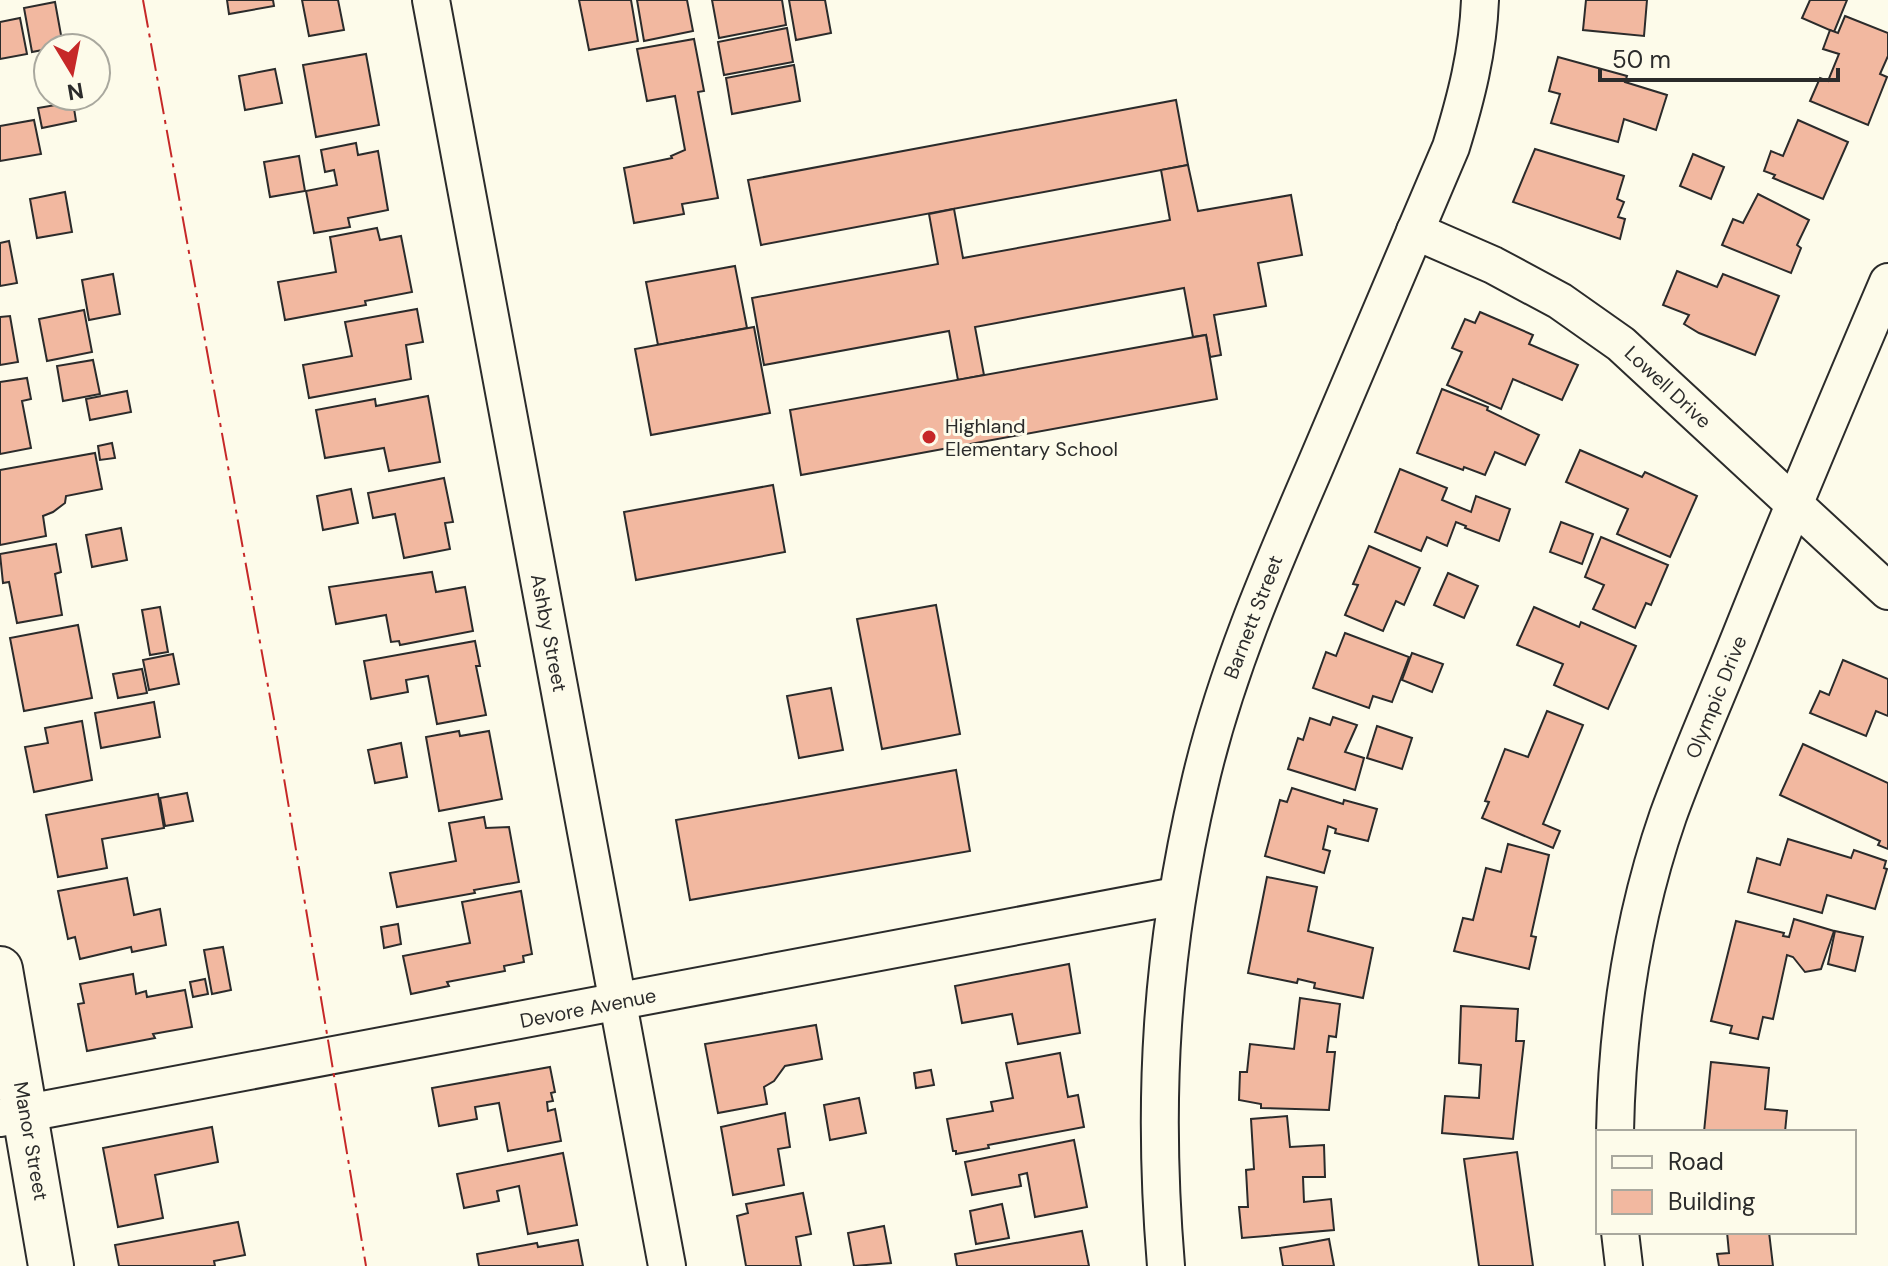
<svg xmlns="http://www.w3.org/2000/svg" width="1888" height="1266" font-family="'DM Sans',sans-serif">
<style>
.building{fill:#f2b8a0;stroke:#2b2b2b;stroke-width:2}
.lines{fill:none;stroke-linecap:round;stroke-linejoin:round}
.minor-casing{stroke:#2b2b2b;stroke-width:40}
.major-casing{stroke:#2b2b2b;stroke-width:48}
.minor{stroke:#fdfbea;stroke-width:36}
.major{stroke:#fdfbea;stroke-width:44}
.power{stroke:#c62828;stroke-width:2;stroke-dasharray:28 6 4 6;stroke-linecap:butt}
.poi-dot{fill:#c62828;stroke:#fdfbea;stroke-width:3}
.labels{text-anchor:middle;stroke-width:6;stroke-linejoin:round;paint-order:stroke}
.street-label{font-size:20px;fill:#2b2b2b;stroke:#fdfbea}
.poi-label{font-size:20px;fill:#2b2b2b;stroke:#fdfbea;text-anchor:start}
</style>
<rect width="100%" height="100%" fill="#fdfbea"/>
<g class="building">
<path d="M227,0H273L274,6L229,14Z"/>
<path d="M302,0H338L344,30L309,36Z"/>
<path d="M579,0H631L638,41L589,50Z"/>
<path d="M637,0H687L693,31L644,41Z"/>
<path d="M712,0H782L786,25L719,38Z"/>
<path d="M789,0H825L831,33L796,40Z"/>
<path d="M1586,0H1647L1644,36L1583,30Z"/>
<path d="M1810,0H1847L1834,32L1802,18Z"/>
<path d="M55,2L63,46L32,52L24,8Z"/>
<path d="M1845,16L1888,33V56L1880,74L1887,77L1868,125L1810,101L1820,78L1828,81L1839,54L1823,49L1830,30L1838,33Z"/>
<path d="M20,18L27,54L0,59V22Z"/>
<path d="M787,28L793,62L724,75L718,42Z"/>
<path d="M694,39L704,91L698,92L718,198L682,204L684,214L634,223L624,168L672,158L671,156L685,150L675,96L647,101L637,49Z"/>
<path d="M366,54L379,125L316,137L303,65Z"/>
<path d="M1558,57L1627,76L1625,82L1667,95L1656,130L1624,119L1618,142L1551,123L1560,94L1549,91Z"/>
<path d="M794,65L800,101L732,114L726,78Z"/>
<path d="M275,69L282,103L245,110L239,76Z"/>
<path d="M1176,100L1188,165L761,245L748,180Z"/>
<path d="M73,102L76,121L42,128L38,108Z"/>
<path d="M34,120L41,154L0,161V126Z"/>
<path d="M1798,120L1848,142L1823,199L1773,178L1775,175L1764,171L1771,151L1783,156Z"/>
<path d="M356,143L358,155L378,151L388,210L348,218L350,227L314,233L306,191L337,185L334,170L325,172L321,150Z"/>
<path d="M1535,149L1624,176L1617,199L1624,202L1618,217L1625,219L1620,239L1513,202Z"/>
<path d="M1693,154L1724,167L1711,199L1680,186Z"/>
<path d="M299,156L305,191L270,197L264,162Z"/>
<path d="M1188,165L1198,211L1291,195L1302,255L1258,263L1266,306L1214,315L1221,355L1210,357L1206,335L1193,337L1184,288L975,327L984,375L958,380L949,331L764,365L752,298L938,264L929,214L954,209L963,258L1170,220L1161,170Z"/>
<path d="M65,192L72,232L37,238L30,199Z"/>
<path d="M1758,194L1809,220L1797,245L1801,248L1791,273L1722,245L1733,219L1743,223Z"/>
<path d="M377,228L380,240L401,236L412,292L365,301L366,305L285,320L278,282L336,272L330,237Z"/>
<path d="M9,241L17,283L0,286V243Z"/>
<path d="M735,266L747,328L658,345L646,282Z"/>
<path d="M1677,271L1717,287L1723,274L1779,296L1755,355L1699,333L1684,324L1689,315L1663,305Z"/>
<path d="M113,274L120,314L89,320L82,280Z"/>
<path d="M417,309L423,342L406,345L411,379L309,398L303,365L352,356L345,322Z"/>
<path d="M84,310L92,352L47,361L39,319Z"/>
<path d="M1480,312L1533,335L1529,344L1578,365L1562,400L1513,379L1501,409L1447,385L1462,352L1452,348L1465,319L1475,323Z"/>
<path d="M10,316L18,362L0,365V317Z"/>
<path d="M754,327L770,413L651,435L635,349Z"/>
<path d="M1206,335L1217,399L801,475L790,410Z"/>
<path d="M93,360L100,394L63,401L57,366Z"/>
<path d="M27,378L31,399L22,401L31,448L0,454V382Z"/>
<path d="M1442,389L1488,407L1487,410L1539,435L1525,465L1495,452L1485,475L1464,467L1463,470L1417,453Z"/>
<path d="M127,391L131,412L90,420L86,399Z"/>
<path d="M428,396L440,462L389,471L384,448L325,458L316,410L375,399L376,406Z"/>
<path d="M112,443L115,458L100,460L98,446Z"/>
<path d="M1580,450L1642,477L1645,472L1697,496L1670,557L1617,534L1628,509L1566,482Z"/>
<path d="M95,453L102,489L66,496L65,503L53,512L43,516L46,536L0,545V470Z"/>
<path d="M1400,469L1447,488L1442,500L1471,512L1476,496L1510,509L1499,541L1465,528L1466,526L1456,522L1447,546L1427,537L1421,551L1375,532Z"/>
<path d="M444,478L453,522L445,523L450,549L404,558L395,514L373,518L368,493Z"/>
<path d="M773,485L785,552L636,580L624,512Z"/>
<path d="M351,489L358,523L323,530L317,496Z"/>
<path d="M1561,522L1593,534L1582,564L1550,552Z"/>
<path d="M121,528L127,560L92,567L86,535Z"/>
<path d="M1601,537L1668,565L1651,605L1646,603L1635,628L1593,609L1604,585L1585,577Z"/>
<path d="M56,544L61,572L55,574L62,615L17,623L9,582L3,583L0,554Z"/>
<path d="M1369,546L1420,568L1404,605L1396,601L1383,631L1345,615L1358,585L1353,584Z"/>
<path d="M432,572L436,592L465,587L473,631L400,645L399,641L391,642L386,615L336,624L329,587Z"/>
<path d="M1448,573L1478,586L1464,618L1434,605Z"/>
<path d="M936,605L960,734L882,749L857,619Z"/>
<path d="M160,607L168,652L150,655L142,610Z"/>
<path d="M1534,607L1579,627L1581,622L1636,646L1608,709L1554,685L1563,664L1517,645Z"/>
<path d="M78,625L92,698L24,711L10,638Z"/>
<path d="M1345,633L1409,657L1392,702L1373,696L1369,708L1313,688L1326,652L1336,656Z"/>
<path d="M475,641L480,666H476L486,715L437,724L428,676L406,680L408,692L371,699L364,661Z"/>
<path d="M1412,653L1443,664L1432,692L1402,680Z"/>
<path d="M173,654L179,684L149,690L143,660Z"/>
<path d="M1843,660L1888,679V716L1876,711L1866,736L1810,713L1820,691L1829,695Z"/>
<path d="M142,669L147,693L118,698L113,674Z"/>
<path d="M831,688L843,750L799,758L787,696Z"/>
<path d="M154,702L160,737L101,748L95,713Z"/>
<path d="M1547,711L1583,725L1543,824L1560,831L1553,848L1482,818L1489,802L1485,801L1505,749L1528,757Z"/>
<path d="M1333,717L1357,725L1345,752L1364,758L1355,790L1288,769L1298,738L1303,740L1310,718L1330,725Z"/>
<path d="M82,721L92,780L34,792L25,747L48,743L45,728Z"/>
<path d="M1377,726L1412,738L1402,769L1367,758Z"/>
<path d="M459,731L460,736L489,731L502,799L439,811L426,737Z"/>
<path d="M401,743L407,777L375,783L368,750Z"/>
<path d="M1803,744L1888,783V849L1878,845L1880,841L1780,795Z"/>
<path d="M956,770L970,851L690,900L676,820Z"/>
<path d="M1292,788L1343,804L1344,800L1377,809L1368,841L1335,833L1336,829L1328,826L1323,849L1330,851L1324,873L1265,856L1280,800L1287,802Z"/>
<path d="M187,793L193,821L165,826L160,798Z"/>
<path d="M158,794L164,828L102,839L107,868L58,877L46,815Z"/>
<path d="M484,817L486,828L509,827L519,882L474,890L475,893L397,907L390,873L456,861L449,823Z"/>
<path d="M1788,839L1851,858L1854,850L1886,861L1884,868L1887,869L1875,909L1827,895L1822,913L1748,892L1757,858L1780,865Z"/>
<path d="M1508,844L1549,855L1531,936L1536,937L1529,969L1454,951L1463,918L1473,920L1486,868L1501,872Z"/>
<path d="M1267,877L1317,887L1308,931L1373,948L1363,998L1314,988L1315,983L1298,979L1297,983L1248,973Z"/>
<path d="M127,878L134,915L160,909L166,945L132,952L131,947L80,959L75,937L68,939L58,891Z"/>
<path d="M521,891L532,954L523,956L524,962L504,966L505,971L447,982L449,986L411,994L403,956L470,943L462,902Z"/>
<path d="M1794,919L1834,931L1821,969L1805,972L1793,957L1787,955L1773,1019L1763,1017L1758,1039L1730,1033L1732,1026L1711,1021L1736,921L1784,933L1783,936L1789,937Z"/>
<path d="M398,924L401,944L384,948L381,927Z"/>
<path d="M1835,931L1863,937L1855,971L1828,964Z"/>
<path d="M223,947L231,990L212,994L204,950Z"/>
<path d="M1069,964L1080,1033L1018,1044L1012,1014L962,1023L955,986Z"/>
<path d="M133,974L136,994L146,991L147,997L185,990L192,1027L153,1034L155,1038L87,1051L78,1004L84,1003L80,984Z"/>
<path d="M205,979L208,994L193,997L190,982Z"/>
<path d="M1300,998L1340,1004L1336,1037L1329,1036L1327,1052H1335L1329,1110L1261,1108V1104L1239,1100L1240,1072H1247L1250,1044L1294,1049Z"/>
<path d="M1461,1006L1518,1009L1516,1041H1524L1513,1139L1442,1133L1445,1096L1479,1098L1481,1065L1459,1063Z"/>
<path d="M816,1025L822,1059L785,1066L774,1081L764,1087L767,1104L718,1113L705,1044Z"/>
<path d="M1060,1053L1068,1097L1078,1095L1084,1127L988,1145L989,1148L956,1154V1151H953L947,1119L993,1111L991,1102L1013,1098L1006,1063Z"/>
<path d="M1711,1062L1769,1068L1765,1109L1787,1111L1785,1132H1704Z"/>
<path d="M550,1067L555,1092L551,1093L553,1101L547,1102L548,1111L555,1109L561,1141L508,1151L499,1103L475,1107L477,1119L439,1126L432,1088Z"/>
<path d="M931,1070L934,1085L916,1088L914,1073Z"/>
<path d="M859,1098L866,1133L830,1140L824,1105Z"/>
<path d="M785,1113L790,1147L778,1149L784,1185L733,1195L721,1127Z"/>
<path d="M1287,1116L1290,1147L1324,1145L1325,1177H1303L1304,1202L1331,1199L1334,1230L1242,1238L1239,1207H1248L1246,1170L1254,1169L1251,1119Z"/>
<path d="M212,1127L218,1162L155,1175L163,1218L118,1227L103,1148Z"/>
<path d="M1074,1140L1087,1207L1035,1217L1027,1173L1019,1175L1021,1186L972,1195L965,1162Z"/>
<path d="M1517,1152L1533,1266H1479L1464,1159Z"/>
<path d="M563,1153L577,1225L528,1234L519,1186L497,1191L499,1201L464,1208L457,1174Z"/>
<path d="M803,1193L811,1234L796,1237L801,1266H746L737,1216L748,1213L746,1204Z"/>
<path d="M1002,1204L1009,1238L976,1244L970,1211Z"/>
<path d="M238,1222L245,1255L214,1261L215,1266H119L115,1245Z"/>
<path d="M884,1226L891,1263L854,1266L848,1233Z"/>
<path d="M1082,1231L1089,1266H957L955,1254Z"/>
<path d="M1727,1232H1769L1773,1266H1719L1717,1254L1729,1253Z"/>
<path d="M1329,1239L1334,1266H1283L1280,1248Z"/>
<path d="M578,1240L583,1266H479L477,1254L537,1243L538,1247Z"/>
</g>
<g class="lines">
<g class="minor-casing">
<g id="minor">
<path d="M431,0L667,1266"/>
<path d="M1415,231L1493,265L1560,301L1621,344L1888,591"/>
<path d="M0,1118L1176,896"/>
<path d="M1615,1132C1617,1025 1633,917 1668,816C1690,755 1717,695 1741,635C1788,517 1838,399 1888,282"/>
<path d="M1620,1232L1624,1266"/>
<path d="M1166,1266C1152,1099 1161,950 1199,787C1224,677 1269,573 1314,469C1359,362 1405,255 1451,147C1466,98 1478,52 1480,0"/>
</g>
</g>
<g class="major-casing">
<path id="major" d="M0,969L51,1266"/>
</g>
<use href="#minor" class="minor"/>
<use href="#major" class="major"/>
<path class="power" d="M143,0L274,719L366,1266"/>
</g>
<circle class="poi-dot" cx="929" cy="437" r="8"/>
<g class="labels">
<g class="street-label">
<text transform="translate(1668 387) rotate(43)" y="7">Lowell Drive</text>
<text transform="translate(1253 617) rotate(-69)" y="7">Barnett Street</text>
<text transform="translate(549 633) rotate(79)" y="7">Ashby Street</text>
<text transform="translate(1716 697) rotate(-68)" y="7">Olympic Drive</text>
<text transform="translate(588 1008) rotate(-11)" y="7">Devore Avenue</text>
<text transform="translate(31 1141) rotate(80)" y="7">Manor Street</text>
</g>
<g class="poi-label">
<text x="945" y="433">Highland<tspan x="945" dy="23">Elementary School</tspan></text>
</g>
</g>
<rect x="1596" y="1130" width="260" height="104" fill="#fdfbea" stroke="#a9a89e" stroke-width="2"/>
<rect x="1612" y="1156" width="40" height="12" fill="#fdfbea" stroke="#a9a89e" stroke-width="2"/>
<text x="1668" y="1170" font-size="24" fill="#2b2b2b">Road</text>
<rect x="1612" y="1190" width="40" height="24" fill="#f2b8a0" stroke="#a9a89e" stroke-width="2"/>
<text x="1668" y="1210" font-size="24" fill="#2b2b2b">Building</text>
<g transform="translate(72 72) rotate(170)"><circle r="38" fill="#fdfbea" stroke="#a9a89e" stroke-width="2"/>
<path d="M0-6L14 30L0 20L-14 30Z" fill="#c62828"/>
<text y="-12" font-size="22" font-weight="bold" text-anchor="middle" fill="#2b2b2b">N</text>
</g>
<path d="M1600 68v12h238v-12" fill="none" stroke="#2b2b2b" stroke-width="4"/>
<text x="1612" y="68" font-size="24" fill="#2b2b2b" stroke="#fdfbea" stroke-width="6" paint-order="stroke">50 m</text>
</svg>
